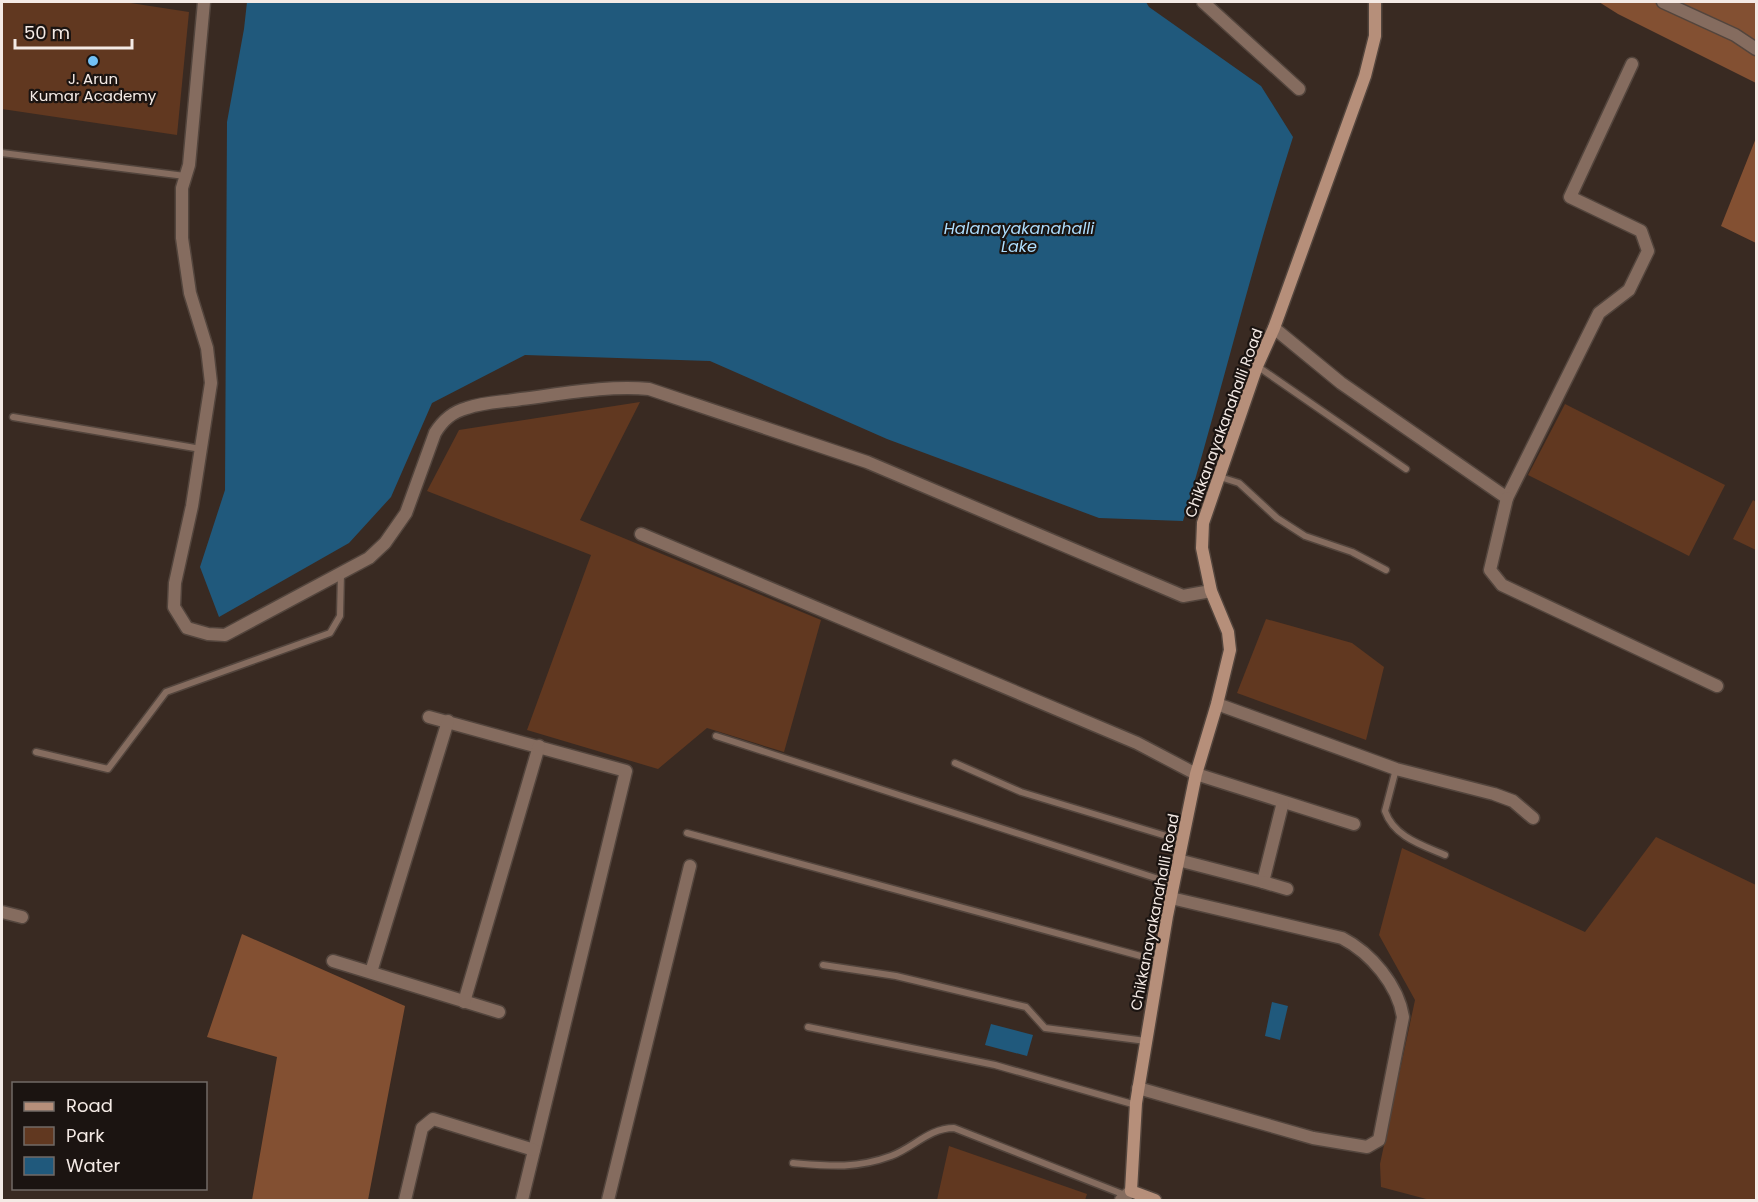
<svg xmlns="http://www.w3.org/2000/svg" width="1758" height="1202" font-family="Poppins,sans-serif">
<style>
.green{fill:#613820}
.forest{fill:#835032}
.water{fill:#20597c}
.lines{fill:none;stroke-linecap:round;stroke-linejoin:round}
.service-casing{stroke:#53453d;stroke-width:9}
.minor-casing{stroke:#53453d;stroke-width:15}
.tertiary-casing{stroke:#53453d;stroke-width:15}
.secondary-casing{stroke:#53453d;stroke-width:15}
.service{stroke:#856c5f;stroke-width:6}
.minor{stroke:#856c5f;stroke-width:12}
.tertiary{stroke:#856c5f;stroke-width:12}
.secondary{stroke:#b68f7a;stroke-width:12}
.poi-dot{fill:#72c1f5;stroke:#1b1411;stroke-width:2}
.labels{text-anchor:middle;stroke-width:4.5;stroke-linejoin:round;paint-order:stroke}
.poi-label{font-size:15px;fill:#f4eae5;stroke:#1b1411}
.street-label{font-size:15px;fill:#f4eae5;stroke:#1b1411}
.water-label{font-size:16px;font-style:italic;fill:#aedefe;stroke:#1b1411}
</style>
<rect width="100%" height="100%" fill="#392a22"/>
<g class="green">
<path d="M2,2H124L189,12L177,135L2,109Z"/>
<path d="M640,402L580,520L821,620L784,752L707,728L658,769L527,730L591,555L427,491L459,430Z"/>
<path d="M1565,404L1725,485L1689,556L1528,475Z"/>
<path d="M1753,500L1756,502V550L1733,539Z"/>
<path d="M1266,619L1352,643L1384,667L1366,740L1237,693Z"/>
<path d="M1656,837L1756,885V1200H1430L1381,1187L1380,1164L1415,1000L1379,935L1402,848L1585,932Z"/>
<path d="M949,1146L1087,1194L1085,1200H937Z"/>
</g>
<g class="forest">
<path d="M1599,2H1756V83L1618,14Z"/>
<path d="M1756,138V243L1721,226Z"/>
<path d="M242,934L405,1006L368,1200H252L277,1057L207,1037Z"/>
</g>
<g class="water">
<path d="M247,2H1146L1149,7L1261,86L1293,137C1252,264 1221,394 1183,521L1099,518L887,439L710,361L525,355L432,403L391,497L349,543L219,617L200,567L225,490L227,122L244,29Z"/>
<path d="M1272,1002L1288,1006L1280,1040L1265,1036Z"/>
<path d="M991,1024L1033,1035L1027,1056L985,1045Z"/>
</g>
<g class="lines">
<g class="service-casing">
<g id="service">
<path d="M2,153L185,176"/>
<path d="M1257,366L1406,469"/>
<path d="M13,417L201,449"/>
<path d="M1220,477L1239,483L1277,518L1305,536L1352,552L1386,570"/>
<path d="M716,736L1174,884"/>
<path d="M36,752L108,769L166,692L330,633L340,616L341,573"/>
<path d="M955,763L1021,792L1183,841"/>
<path d="M1396,769L1385,811C1394,837 1422,845 1445,855"/>
<path d="M687,833L1159,961"/>
<path d="M823,965L896,976L1026,1007L1045,1028L1146,1041"/>
<path d="M808,1027L995,1065L1136,1105"/>
<path d="M793,1163C829,1166 856,1169 891,1156C913,1148 929,1128 954,1128L1125,1195"/>
</g>
</g>
<g class="minor-casing">
<g id="minor">
<path d="M1203,2L1299,89"/>
<path d="M1663,2L1735,35L1756,49"/>
<path d="M1274,328L1341,383L1507,498L1599,313L1629,290L1648,251L1641,231L1570,197L1632,64"/>
<path d="M1507,498L1490,570L1502,585L1717,686"/>
<path d="M641,534L1137,743L1196,774L1354,824"/>
<path d="M1217,704L1396,769L1494,794L1513,801L1533,818"/>
<path d="M429,717L626,771L522,1200"/>
<path d="M1178,860L1263,882L1283,802"/>
<path d="M1263,882L1287,889"/>
<path d="M2,912L22,917"/>
<path d="M333,961L499,1012"/>
<path d="M371,972L448,721"/>
<path d="M464,1002L539,746"/>
<path d="M1138,1088L1313,1138L1367,1147L1379,1140L1403,1017C1398,985 1371,953 1342,938L1171,898"/>
<path d="M405,1200L422,1128L433,1119L534,1150"/>
<path d="M608,1200L690,866"/>
<path d="M1121,1200L1131,1191"/>
</g>
</g>
<g class="tertiary-casing">
<path id="tertiary" d="M204,2L189,165L182,188V238L190,293L207,348L211,383L192,506L175,583L174,607L187,628L208,634L225,635L369,558L385,543L406,513L435,433C443,420 452,412 467,408C484,402 503,402 521,399C562,394 608,385 649,389L867,462L1183,596L1211,591"/>
</g>
<g class="secondary-casing">
<path id="secondary" d="M1155,1200L1131,1191L1136,1103L1167,916L1196,774L1217,704L1230,650L1228,632L1211,591L1202,548L1203,523L1257,366L1274,328L1365,76L1375,36V2"/>
</g>
<use href="#service" class="service"/>
<use href="#minor" class="minor"/>
<use href="#tertiary" class="tertiary"/>
<use href="#secondary" class="secondary"/>
</g>
<circle class="poi-dot" cx="93" cy="61" r="6"/>
<g class="labels">
<g class="poi-label">
<text x="93" y="84">J. Arun<tspan x="93" dy="17">Kumar Academy</tspan></text>
</g>
<g class="street-label">
<text transform="translate(1224 423) rotate(-70)" y="5">Chikkanayakanahalli Road</text>
<text transform="translate(1155 912) rotate(-79)" y="5">Chikkanayakanahalli Road</text>
</g>
<g class="water-label">
<text x="1019" y="234">Halanayakanahalli<tspan x="1019" dy="18">Lake</tspan></text>
</g>
</g>
<rect width="1758" height="1202" fill="none" stroke="#f4eae5" stroke-width="6"/>
<rect x="12" y="1082" width="195" height="108" fill="#1b1411" stroke="#726a66" stroke-width="1.5"/>
<rect x="24" y="1102" width="30" height="9" fill="#b68f7a" stroke="#726a66" stroke-width="1.5"/>
<text x="66" y="1112" font-size="18" fill="#f4eae5">Road</text>
<rect x="24" y="1127" width="30" height="18" fill="#613820" stroke="#726a66" stroke-width="1.5"/>
<text x="66" y="1142" font-size="18" fill="#f4eae5">Park</text>
<rect x="24" y="1157" width="30" height="18" fill="#20597c" stroke="#726a66" stroke-width="1.5"/>
<text x="66" y="1172" font-size="18" fill="#f4eae5">Water</text>
<path d="M15 39v9h117v-9" fill="none" stroke="#f4eae5" stroke-width="3"/>
<text x="24" y="39" font-size="18" fill="#f4eae5" stroke="#1b1411" stroke-width="4.5" paint-order="stroke">50 m</text>
</svg>
